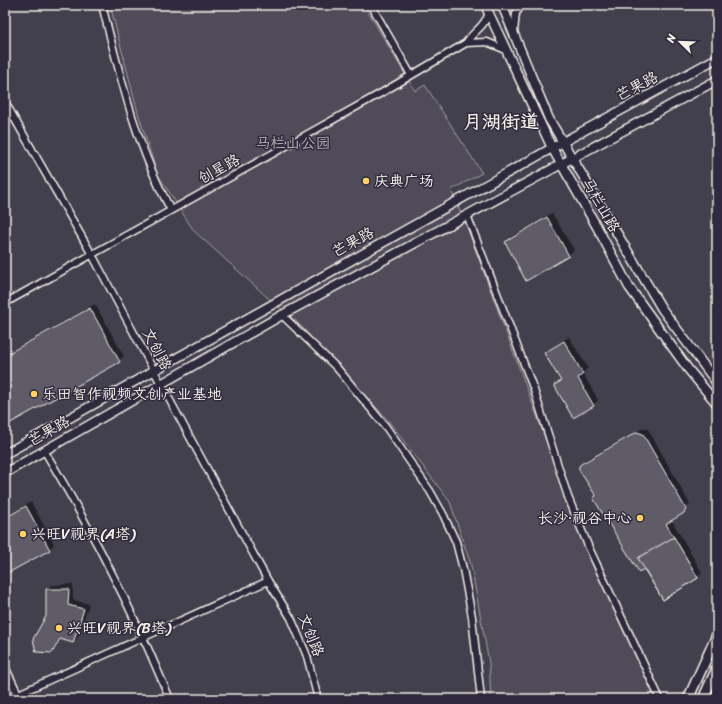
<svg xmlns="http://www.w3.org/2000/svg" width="722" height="704" font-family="Sriracha,'LXGW WenKai TC',sans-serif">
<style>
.built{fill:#433f4e}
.green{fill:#504b59;stroke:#a29ea0}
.shadow{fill:#0007}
.building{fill:#5f5c67;stroke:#f4f1e8}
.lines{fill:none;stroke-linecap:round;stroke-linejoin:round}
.minor-casing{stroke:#f4f1e8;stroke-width:9}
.tertiary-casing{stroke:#f4f1e8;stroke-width:10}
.secondary-casing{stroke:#f4f1e8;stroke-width:11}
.primary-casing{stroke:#f4f1e8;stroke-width:12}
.minor{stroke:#2f2a3d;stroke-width:6}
.tertiary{stroke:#2f2a3d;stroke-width:7}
.secondary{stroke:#2f2a3d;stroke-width:8}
.primary{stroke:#2f2a3d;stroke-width:9}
.poi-dot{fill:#ffd166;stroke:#2f2a3d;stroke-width:1.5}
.labels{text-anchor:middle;stroke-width:3;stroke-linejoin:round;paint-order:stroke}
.street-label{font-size:15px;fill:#f4f1e8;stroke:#2f2a3d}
.park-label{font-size:15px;fill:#bbb7b6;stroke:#2f2a3d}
.poi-label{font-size:15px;fill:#f4f1e8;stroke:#2f2a3d;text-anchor:start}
.district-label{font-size:19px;font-weight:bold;fill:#f4f1e8;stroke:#2f2a3d}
</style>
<rect width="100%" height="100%" fill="#373244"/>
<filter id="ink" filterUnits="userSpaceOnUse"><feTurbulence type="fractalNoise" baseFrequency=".025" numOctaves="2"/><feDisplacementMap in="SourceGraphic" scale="8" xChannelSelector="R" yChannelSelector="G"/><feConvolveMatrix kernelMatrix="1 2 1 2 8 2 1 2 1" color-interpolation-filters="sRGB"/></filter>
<g filter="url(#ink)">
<rect class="built" x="5" y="5" width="712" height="694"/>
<path class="green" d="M110,5H364L415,91L425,85L482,173L451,190L467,227L577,524L615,612L657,699H491L489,663L471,565L450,502L387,419L297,322L267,297L194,231L157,173L138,113Z"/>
<g class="shadow">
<path d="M552,213L574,250L569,255L526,280L506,242L511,237Z"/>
<path d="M95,304L124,356L119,361L5,425V354Z"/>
<path d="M569,337L588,368L583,373L598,400L593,405L555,385L561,379L546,353L551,348Z"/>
<path d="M643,428L648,429L690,504L683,512L671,519L702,573L697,578L597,496L582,464L587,459Z"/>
<path d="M31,502L54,544L50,549L6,573L5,571V517Z"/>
<path d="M73,584V600L89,604L78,637L73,642L62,638L57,646L52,652L47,617V590L52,585Z"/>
</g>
<g class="building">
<path d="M547,217L569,256L526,281L505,242Z"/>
<path d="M90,308L120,362L5,426V355Z"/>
<path d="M564,341L583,374L578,378L594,406L573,418L554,385L561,381L544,353Z"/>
<path d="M637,432L643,434L686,509L684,513L666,524L698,578L663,600L644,569L639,572L593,498L596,496L579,470V466L581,464Z"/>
<path d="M26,506L50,550L6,574L5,518Z"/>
<path d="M674,537L698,578L663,600L638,558Z"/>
<path d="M46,589H69L68,605L84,609L73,643L60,639L52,653L36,652L33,639L46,616Z"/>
</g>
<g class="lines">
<g class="minor-casing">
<g id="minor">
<path d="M102,5C120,75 136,147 171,210"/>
<path d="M371,5L411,75"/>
<path d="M514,32L516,13L522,5"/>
<path d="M466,43C474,30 483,29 489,13"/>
<path d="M5,102L95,260L161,384L268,581L291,618L307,656L318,699"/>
<path d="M467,215L534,390L568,497L589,548L660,699"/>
<path d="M5,303L383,92L466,43L487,42L506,50"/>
<path d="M282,315L337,368L386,427L430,491L443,514L456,542L463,569L472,617L481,699"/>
<path d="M44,450C92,530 134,613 170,699"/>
<path d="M14,696L268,581"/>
</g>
</g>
<g class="tertiary-casing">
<g id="tertiary">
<path d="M5,6L6,5"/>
<path d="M5,668L20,699"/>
<path d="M5,688L11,699"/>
</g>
</g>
<g class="secondary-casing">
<g id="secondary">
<path d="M485,5L552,148L597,227L629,287L688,369L717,404"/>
<path d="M502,5L549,119L662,309L717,383"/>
<path d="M5,454L552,148L717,58"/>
<path d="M5,473L282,315L717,80"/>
</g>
</g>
<g class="primary-casing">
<g id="primary">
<path d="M688,699L717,635"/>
<path d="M703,699L717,668"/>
</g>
</g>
<use href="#minor" class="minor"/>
<use href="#tertiary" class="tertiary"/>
<use href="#secondary" class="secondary"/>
<use href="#primary" class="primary"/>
</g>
</g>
<g class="poi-dot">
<circle cx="366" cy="181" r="4"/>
<circle cx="34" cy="394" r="4"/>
<circle cx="640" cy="518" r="4"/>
<circle cx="23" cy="534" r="4"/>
<circle cx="59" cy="628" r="4"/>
</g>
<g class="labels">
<g class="street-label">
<text transform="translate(637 86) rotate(-28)" y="5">芒果路</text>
<text transform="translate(219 169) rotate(-29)" y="5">创星路</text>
<text transform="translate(601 205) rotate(60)" y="5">马栏山路</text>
<text transform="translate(353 242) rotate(-29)" y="5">芒果路</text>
<text transform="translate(157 349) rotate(62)" y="5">文创路</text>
<text transform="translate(49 431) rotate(-30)" y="5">芒果路</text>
<text transform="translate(311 635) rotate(68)" y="5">文创路</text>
</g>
<g class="park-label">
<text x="293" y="148">马栏山公园</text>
</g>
<g class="poi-label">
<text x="374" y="186">庆典广场</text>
<text x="42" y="399">乐田智作视频文创产业基地</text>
<text x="632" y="523" text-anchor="end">长沙·视谷中心</text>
<text x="31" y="539">兴旺V视界(A塔)</text>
<text x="67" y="633">兴旺V视界(B塔)</text>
</g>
<g class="district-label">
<text x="501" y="128">月湖街道</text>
</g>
</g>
<rect width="722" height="704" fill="none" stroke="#2f2a3d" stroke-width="20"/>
<rect x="10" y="10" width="702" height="684" fill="none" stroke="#f4f1e8" stroke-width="1.5" filter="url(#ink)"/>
<g transform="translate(680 42) rotate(293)" stroke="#2f2a3d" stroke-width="3" paint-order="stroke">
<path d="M0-3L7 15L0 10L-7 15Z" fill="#f4f1e8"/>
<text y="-6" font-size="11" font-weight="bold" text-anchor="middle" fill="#f4f1e8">N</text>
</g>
</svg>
